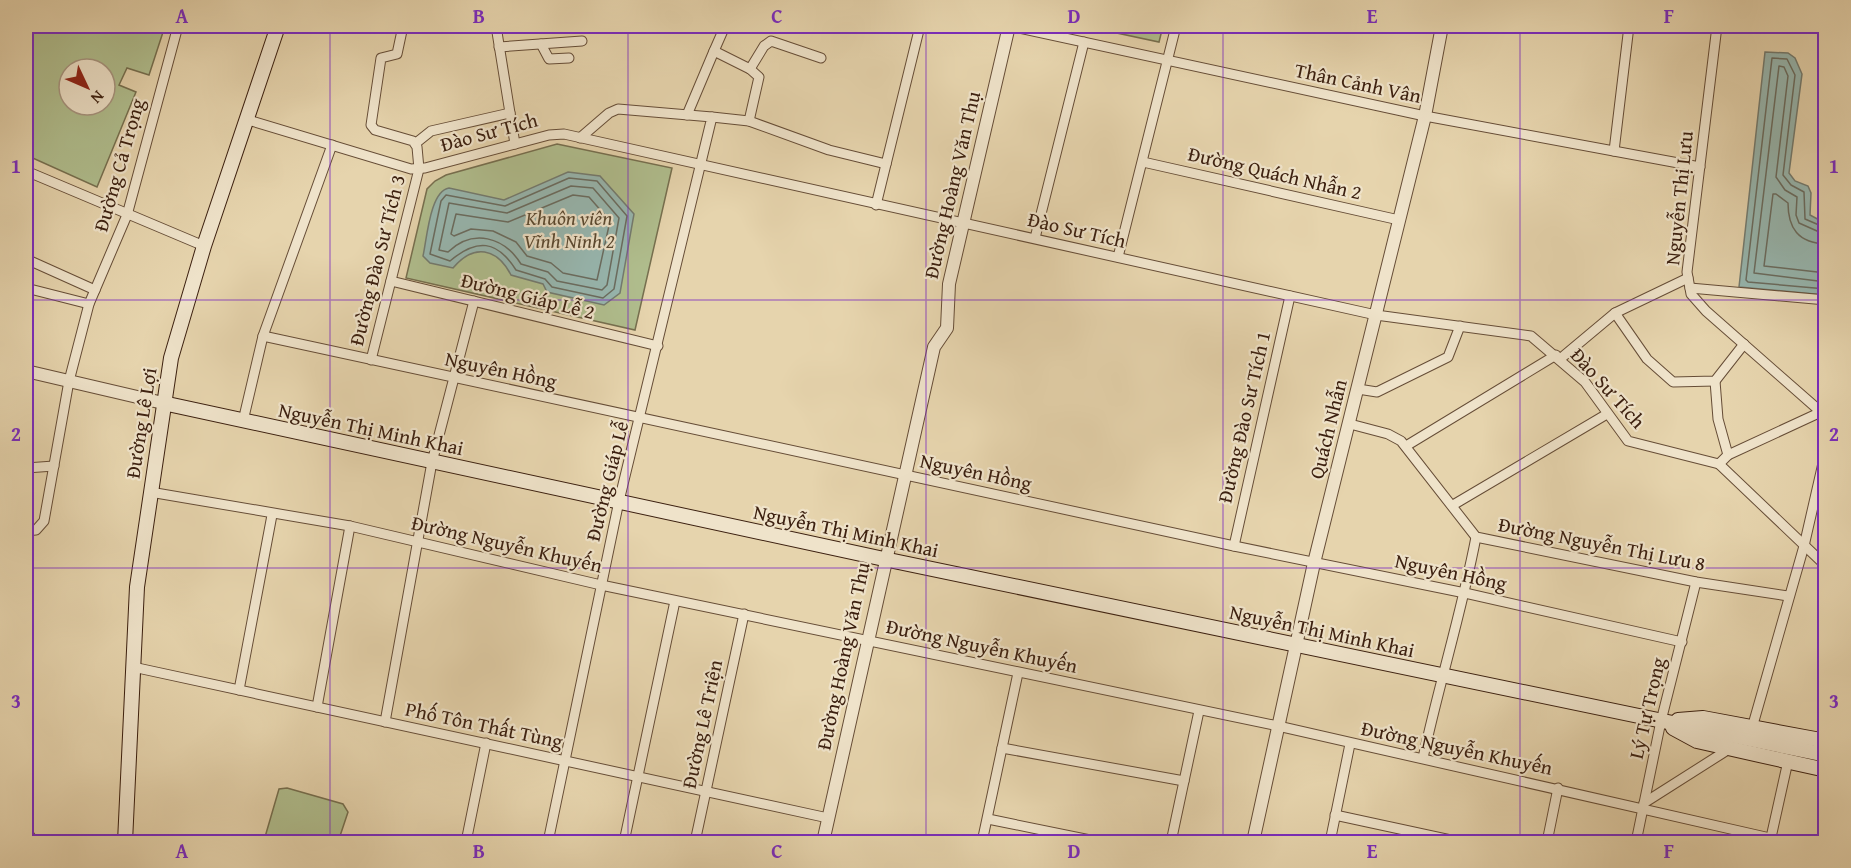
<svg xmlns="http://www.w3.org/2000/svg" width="1851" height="868" font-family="'Gentium Book Plus',serif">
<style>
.green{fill:#b0be8e;stroke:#766f4f;stroke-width:1.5;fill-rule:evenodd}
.water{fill:#97b7b0;stroke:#737b70;stroke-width:1.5}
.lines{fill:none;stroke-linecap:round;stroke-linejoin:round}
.shore{stroke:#6a6c60;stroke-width:1.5}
.minor-casing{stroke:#664d37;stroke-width:11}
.tertiary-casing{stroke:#664d37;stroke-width:14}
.secondary-casing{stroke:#3c2010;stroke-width:16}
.minor{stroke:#efe3ca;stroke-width:9}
.tertiary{stroke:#efe3ca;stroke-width:12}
.secondary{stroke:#efe3ca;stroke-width:14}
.grid{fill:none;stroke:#7b2cbf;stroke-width:1.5;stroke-opacity:0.55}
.labels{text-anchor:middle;stroke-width:4.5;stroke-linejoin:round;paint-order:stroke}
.street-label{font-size:20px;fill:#3c2010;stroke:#efe3ca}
.park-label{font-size:20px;font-style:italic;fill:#594830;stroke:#efe3ca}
.neatline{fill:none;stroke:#7b2cbf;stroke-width:2}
.grid-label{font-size:20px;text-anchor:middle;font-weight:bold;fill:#7b2cbf}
</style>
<rect width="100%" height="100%" fill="#e6d4ad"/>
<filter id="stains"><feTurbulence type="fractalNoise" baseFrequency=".00333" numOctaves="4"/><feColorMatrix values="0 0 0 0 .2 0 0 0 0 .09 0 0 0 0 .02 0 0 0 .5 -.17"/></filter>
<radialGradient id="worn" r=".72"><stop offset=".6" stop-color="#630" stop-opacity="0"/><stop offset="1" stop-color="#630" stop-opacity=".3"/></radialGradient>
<g class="green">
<path d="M26,26H165L149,75L127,68L119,85L136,92L97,187L26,155ZM69,69H105V105H69Z"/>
<path d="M1084,26H1163L1159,42Z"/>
<path d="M557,144L672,168L635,330L406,278L427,189L435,181L446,175Z"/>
<path d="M287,788L343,804L348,812L338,842H283L265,837L279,789Z"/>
</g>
<g class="water">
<path d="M1765,52L1788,53L1795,58L1802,74L1789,173L1795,181L1808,186L1811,193L1810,215L1825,223V295L1739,287Z"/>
<path d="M568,172L600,176L634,214L620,293L604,305L547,292L543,284L511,275C497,248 474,243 453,268L430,263L423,256C427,238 430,191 449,188L504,200Z"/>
</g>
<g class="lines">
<g class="shore">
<path d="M569,178L597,181L627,216L614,289L603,298L552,287L545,279L516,270C497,240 477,238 450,261L430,254L441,201L446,195L505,206Z"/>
<path d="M571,186L593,188L619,218L607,285L602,290L557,281L548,272L521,264C504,237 473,228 448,252L439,250L449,203L507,213Z"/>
<path d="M573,195L589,197L610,221L597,280L563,273L551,263L527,256L516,242L493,231L471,229L454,236L451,234L456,214L508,222Z"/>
<path d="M1826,228L1805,219L1804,192L1791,185L1783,175L1795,75L1787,59L1772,58L1746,280L1748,282L1826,289"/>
<path d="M1826,235L1799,223L1796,215L1797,197L1785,190L1776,177L1788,76L1784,67L1779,66L1754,273L1826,282"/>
<path d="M1826,244C1798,243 1788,228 1788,203L1776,194H1773L1764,266L1826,273"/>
</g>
<g class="minor-casing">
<g id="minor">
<path d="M442,26H496"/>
<path d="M496,26L515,144"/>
<path d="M1010,26L1425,116L1700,167"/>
<path d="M1717,26L1687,272L1691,294L1706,311L1821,412L1826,425"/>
<path d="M541,44L549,59L569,58"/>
<path d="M499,47L582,41"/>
<path d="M714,51L725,26"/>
<path d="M750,69L764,46L771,41L821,58"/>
<path d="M687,115L714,51L750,69L759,77L749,121"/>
<path d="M712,117L749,121L829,150L886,164"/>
<path d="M245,119L411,169L425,168L549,135L564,134L1376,315L1531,336L1585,382L1628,441L1719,464L1826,566"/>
<path d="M416,143L431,131L510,113"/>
<path d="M1614,151L1629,26"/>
<path d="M1143,162L1399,220"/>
<path d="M26,171L204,246"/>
<path d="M876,205L920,26"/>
<path d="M1035,238L1084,42"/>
<path d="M1118,257L1176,26"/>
<path d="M26,259L95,290"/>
<path d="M1688,278L1615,313L1647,359L1673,382L1715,381L1744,344"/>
<path d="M391,281L658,346"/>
<path d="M26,288L89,304"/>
<path d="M1690,288L1826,300"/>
<path d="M263,336L1234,546L1465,593L1682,642"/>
<path d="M1560,359L1615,313"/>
<path d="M371,360L419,169L417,147L413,141L375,130L371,125L381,58L397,54L403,26"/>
<path d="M1715,381L1718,419L1728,455"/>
<path d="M1358,389L1377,392L1448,357L1460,326"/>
<path d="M243,421L263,336L332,145"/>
<path d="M1350,424L1388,434L1401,441L1476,537L1696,582L1788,596"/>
<path d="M1406,446L1556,355"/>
<path d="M1719,464L1728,455L1821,412"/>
<path d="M26,468L54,466"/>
<path d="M150,492L350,526L601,585L1278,726L1770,838"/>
<path d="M1453,505L1607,414"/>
<path d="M26,531L36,530L44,521L69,381L89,304L127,215L178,26"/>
<path d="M1234,546L1290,296"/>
<path d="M133,667L828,818"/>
<path d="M239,690L272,515"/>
<path d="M317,707L350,526"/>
<path d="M385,722L432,462L474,301"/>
<path d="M1752,728L1804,546L1826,450"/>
<path d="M1002,748L1184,781"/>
<path d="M1423,758C1439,684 1462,611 1476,537"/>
<path d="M1644,803L1729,749"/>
<path d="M1335,815L1460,842"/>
<path d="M988,819L1100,842"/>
<path d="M26,830L34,842"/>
<path d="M466,842L486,743"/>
<path d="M548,842L619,501L712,117L618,109L609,113L580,138"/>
<path d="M624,842L675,601"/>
<path d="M695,842L744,614"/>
<path d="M982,842L1018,673"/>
<path d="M1171,842L1199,711"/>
<path d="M1330,842L1350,744"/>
<path d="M1547,842L1558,788"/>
<path d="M1636,842L1661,721L1696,582"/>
<path d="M1770,842L1788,761"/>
</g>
</g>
<g class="tertiary-casing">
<g id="tertiary">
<path d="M26,371L163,403"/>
<path d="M823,842L934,347L947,328L949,284L1009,26"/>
<path d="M1253,842L1314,563L1425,116L1442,26"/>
</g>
</g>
<g class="secondary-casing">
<g id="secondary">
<path d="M163,403L884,559L1826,755"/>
<path d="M1678,720L1703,718L1826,741"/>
<path d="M1673,728L1697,741L1826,770"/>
<path d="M125,842L137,587L171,358L204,246L278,26"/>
</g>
</g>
<use href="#minor" class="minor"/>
<use href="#tertiary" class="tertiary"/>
<use href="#secondary" class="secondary"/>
</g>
<path class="grid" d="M330,26V842M628,26V842M926,26V842M1223,26V842M1520,26V842M26,300H1826M26,568H1826"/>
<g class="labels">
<g class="street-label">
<text transform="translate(1358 83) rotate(12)" y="7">Thân Cảnh Vân</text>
<text transform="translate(489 132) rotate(-15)" y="7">Đào Sư Tích</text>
<text transform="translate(119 165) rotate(-74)" y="7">Đường Cả Trọng</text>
<text transform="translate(1275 173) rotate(13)" y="7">Đường Quách Nhẫn 2</text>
<text transform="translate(952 185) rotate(-77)" y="7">Đường Hoàng Văn Thụ</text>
<text transform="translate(1679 198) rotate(-84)" y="7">Nguyễn Thị Lưu</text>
<text transform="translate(1077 230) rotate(13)" y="7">Đào Sư Tích</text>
<text transform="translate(377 260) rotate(-76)" y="7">Đường Đào Sư Tích 3</text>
<text transform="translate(528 296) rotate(14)" y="7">Đường Giáp Lễ 2</text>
<text transform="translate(501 370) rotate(12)" y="7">Nguyên Hồng</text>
<text transform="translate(1608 388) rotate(48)" y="7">Đào Sư Tích</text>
<text transform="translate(1244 417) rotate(-77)" y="7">Đường Đào Sư Tích 1</text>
<text transform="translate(141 423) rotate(-81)" y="7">Đường Lê Lợi</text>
<text transform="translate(371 429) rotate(12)" y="7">Nguyễn Thị Minh Khai</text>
<text transform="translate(1328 429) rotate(-76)" y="7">Quách Nhẫn</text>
<text transform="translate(976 472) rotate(12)" y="7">Nguyên Hồng</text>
<text transform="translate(607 481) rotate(-76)" y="7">Đường Giáp Lễ</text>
<text transform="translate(846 531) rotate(12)" y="7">Nguyễn Thị Minh Khai</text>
<text transform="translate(507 544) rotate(13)" y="7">Đường Nguyễn Khuyến</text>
<text transform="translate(1602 544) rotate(11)" y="7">Đường Nguyễn Thị Lưu 8</text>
<text transform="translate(1451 572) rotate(12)" y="7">Nguyên Hồng</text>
<text transform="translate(1322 631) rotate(12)" y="7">Nguyễn Thị Minh Khai</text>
<text transform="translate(982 646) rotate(12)" y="7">Đường Nguyễn Khuyến</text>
<text transform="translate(843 656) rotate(-78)" y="7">Đường Hoàng Văn Thụ</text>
<text transform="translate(1647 708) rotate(-77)" y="7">Lý Tự Trọng</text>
<text transform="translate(702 724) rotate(-78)" y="7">Đường Lê Triện</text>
<text transform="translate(484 725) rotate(12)" y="7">Phố Tôn Thất Tùng</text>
<text transform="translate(1457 748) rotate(12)" y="7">Đường Nguyễn Khuyến</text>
</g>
<g class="park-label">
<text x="569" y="225">Khuôn viên<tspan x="569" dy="23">Vĩnh Ninh 2</tspan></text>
</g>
</g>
<rect width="1851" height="868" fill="none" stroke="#e6d4ad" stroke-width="66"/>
<g transform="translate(87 87) rotate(134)"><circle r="28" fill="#efe3ca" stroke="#a79580" stroke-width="1.5"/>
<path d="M0-4.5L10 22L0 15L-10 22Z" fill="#8f2418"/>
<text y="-9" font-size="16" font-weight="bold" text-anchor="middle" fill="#3c2010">N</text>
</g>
<rect x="33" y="33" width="1785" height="802" class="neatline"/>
<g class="grid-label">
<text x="182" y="23">A</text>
<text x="479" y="23">B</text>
<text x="777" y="23">C</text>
<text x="1074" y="23">D</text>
<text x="1372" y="23">E</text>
<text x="1669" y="23">F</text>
<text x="16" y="173">1</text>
<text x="1834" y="173">1</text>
<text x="16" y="441">2</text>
<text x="1834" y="441">2</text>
<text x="16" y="708">3</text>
<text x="1834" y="708">3</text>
<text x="182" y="858">A</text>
<text x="479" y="858">B</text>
<text x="777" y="858">C</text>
<text x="1074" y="858">D</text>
<text x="1372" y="858">E</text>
<text x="1669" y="858">F</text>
</g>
<rect width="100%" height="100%" filter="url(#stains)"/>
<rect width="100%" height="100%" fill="url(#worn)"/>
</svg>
